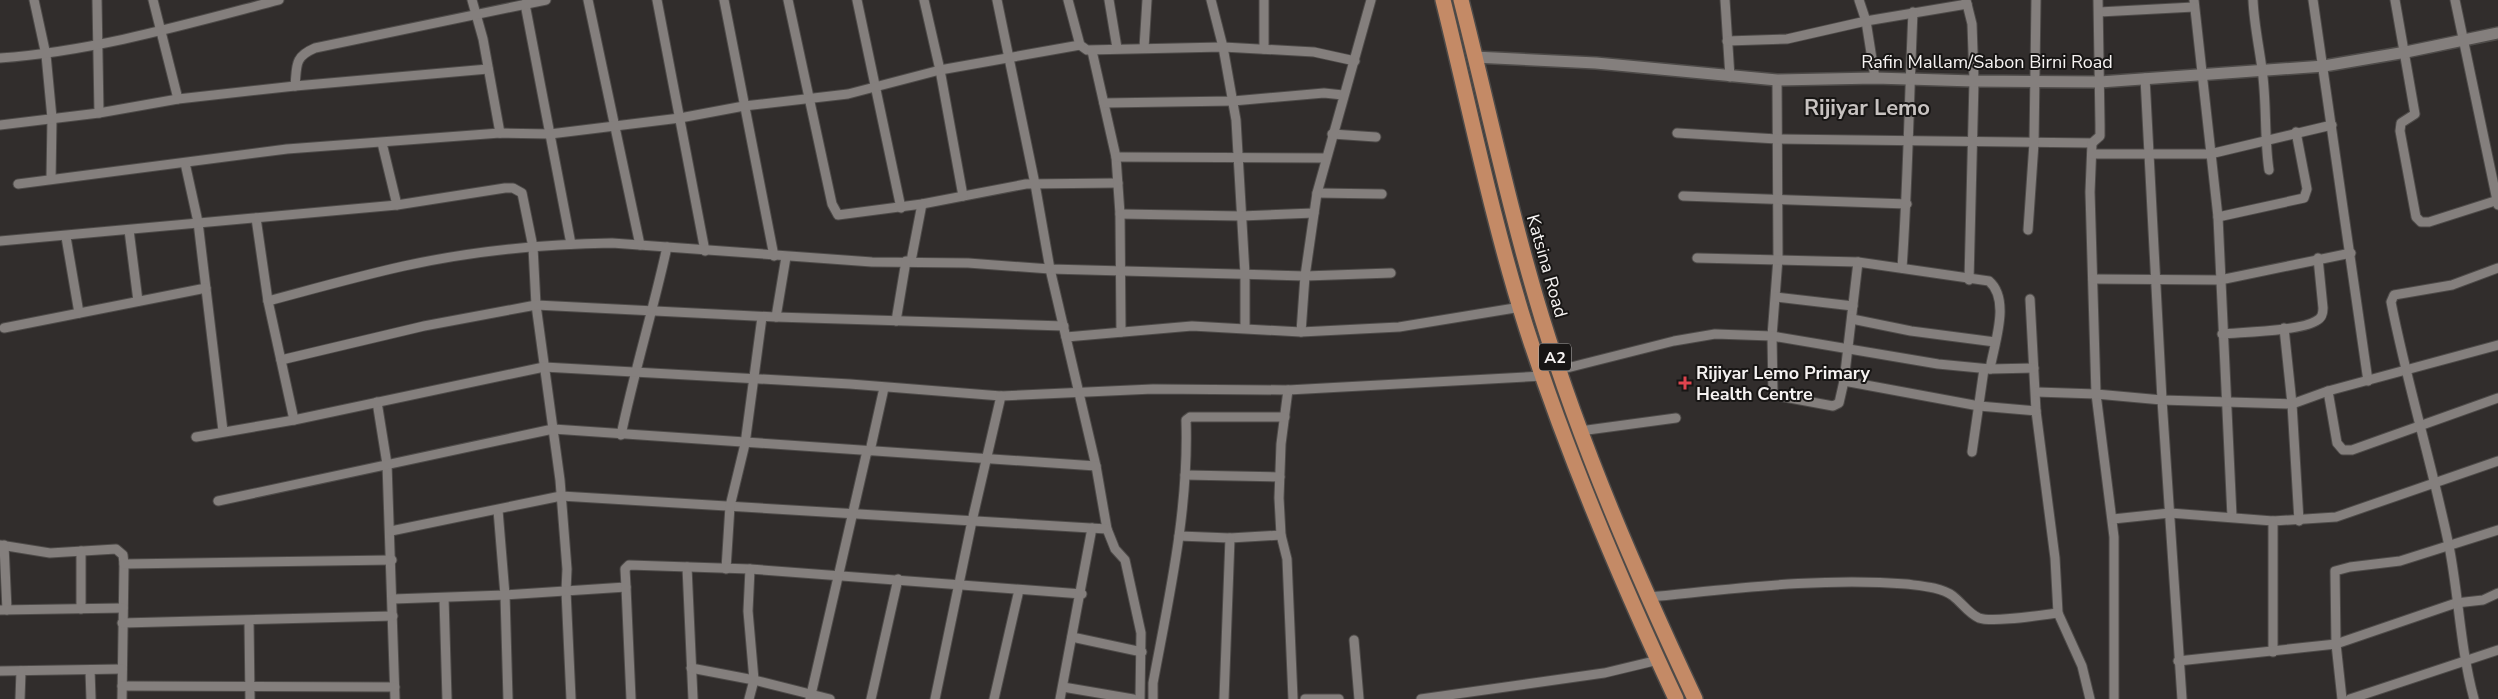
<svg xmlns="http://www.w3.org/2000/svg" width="2498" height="699" font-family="'Nunito Sans',sans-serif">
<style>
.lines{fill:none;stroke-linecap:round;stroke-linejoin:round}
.minor-casing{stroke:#4e4b49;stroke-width:11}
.tertiary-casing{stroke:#4e4b49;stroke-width:14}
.trunk-casing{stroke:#4e4b49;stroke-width:18}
.minor{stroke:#847f7d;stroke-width:9}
.tertiary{stroke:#847f7d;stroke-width:11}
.trunk{stroke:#c48a66;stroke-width:15}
.health-dot{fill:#e0444e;stroke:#181615;stroke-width:2}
.labels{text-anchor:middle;stroke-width:4;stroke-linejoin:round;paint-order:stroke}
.shield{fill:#181615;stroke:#b3b1b0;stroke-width:1}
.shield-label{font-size:16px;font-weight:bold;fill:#f6f3f2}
.street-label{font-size:18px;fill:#f6f3f2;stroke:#181615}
.poi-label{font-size:18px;font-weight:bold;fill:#f6f3f2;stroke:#181615;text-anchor:start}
.district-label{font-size:22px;font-weight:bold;fill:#c7c2c0;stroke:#181615}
</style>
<rect width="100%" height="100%" fill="#312d2c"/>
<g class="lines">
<g class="minor-casing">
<g id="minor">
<path d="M34,0L46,55L52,118L51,179"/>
<path d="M97,0L99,113"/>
<path d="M153,0L178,99"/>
<path d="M472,0L483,39L500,133"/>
<path d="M588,0L640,245"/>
<path d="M657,0L705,251"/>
<path d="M724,0L774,256"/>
<path d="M788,0L832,204L838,215L922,204L1026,184L1118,183"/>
<path d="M857,0L901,208"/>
<path d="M924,0L940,70L963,196"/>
<path d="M997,0L1035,184L1050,269L1096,466L1107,529L1115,549L1125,560L1141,633L1140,699"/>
<path d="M1068,0L1080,45L1087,50L1223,47L1314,52L1355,61"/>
<path d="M1109,0L1117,48"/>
<path d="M1211,0L1223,47L1236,120L1245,274V328"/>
<path d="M1264,0V49"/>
<path d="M1725,0L1730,77"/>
<path d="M1859,0L1866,21L1875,78"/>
<path d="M1966,0L1972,24L1974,81L1969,280"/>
<path d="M2194,0L2218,217L2232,517"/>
<path d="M2253,0C2254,24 2259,46 2262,69C2267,103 2264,137 2269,170"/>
<path d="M2313,0L2368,381"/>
<path d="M2395,0L2415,114L2401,123L2400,131L2416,217L2421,222H2429L2498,200"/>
<path d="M2455,0L2498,205"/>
<path d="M525,4L571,244"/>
<path d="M2099,12L2194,7"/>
<path d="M1727,41L1787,39L1866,21L1967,4"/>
<path d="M1144,48L1147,0"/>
<path d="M1092,51L1116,157L1120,214L1121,332"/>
<path d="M0,58C95,51 187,24 279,0"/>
<path d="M2145,78L2162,400L2182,699"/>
<path d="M1777,80L1778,258L1772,336L1773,395L1833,406L1839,403L1844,381L1858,262"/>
<path d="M295,86C297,65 294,57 315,48L546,0"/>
<path d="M1104,103L1233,101L1324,93L1343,95"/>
<path d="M0,125L99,113L178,99L295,86L488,69"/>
<path d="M1677,133L1777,139L2092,143L2100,136V125L2098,0"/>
<path d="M1332,134L1376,137"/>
<path d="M382,143L397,205"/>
<path d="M2092,143L2090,192L2096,394L2114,537V699"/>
<path d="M2092,154H2210L2332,125"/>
<path d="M1116,157L1326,158"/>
<path d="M185,163L198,222L223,431"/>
<path d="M18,184L287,149L500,133L550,134L680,118L744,106L848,94L940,70L1080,45"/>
<path d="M1317,193L1382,194"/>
<path d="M1683,196L1907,204"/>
<path d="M1120,214L1241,216L1314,213"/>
<path d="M2218,217L2304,198L2307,189L2296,132"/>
<path d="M256,218L268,301L294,420"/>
<path d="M129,230L138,301"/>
<path d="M2028,230L2034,143L2036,0"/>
<path d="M66,237L79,313"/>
<path d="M0,241L397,205L505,188H513L522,193L533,247L536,305L560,480L567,569L566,591L571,699"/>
<path d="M1697,258L1858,262L1989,281C2011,300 1994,344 1990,369"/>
<path d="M911,261L922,204"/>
<path d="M1902,268C1908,183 1909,98 1913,12"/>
<path d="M2093,279L2220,280L2351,253"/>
<path d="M1776,297L1853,306"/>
<path d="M2030,299L2036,411L2055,558L2058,613L2082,666L2090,699"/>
<path d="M268,301C313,289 359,276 404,266C472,251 543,244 612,243L872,262L968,263L1050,269L1305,276L1391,273"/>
<path d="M776,317L786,257"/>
<path d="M1852,319L1911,331L1995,342"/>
<path d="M896,321L906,261"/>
<path d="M4,328L206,288"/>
<path d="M2284,328L2292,404L2299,521"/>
<path d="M1301,332L1305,276L1317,193L1371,0"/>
<path d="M2222,334C2243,332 2300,331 2316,321C2322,318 2323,314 2323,308L2318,258"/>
<path d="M1066,337L1192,326L1301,332L1399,327L1521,307"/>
<path d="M281,360L424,326L536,305L776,317L1064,326"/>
<path d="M1559,370L1674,341L1715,334L1772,336L1938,364L1990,369L2034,368"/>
<path d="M1844,381L1979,406L2036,411"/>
<path d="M1288,390L1281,444L1279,498L1281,535L1287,559L1293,699"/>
<path d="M2328,391L2337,443L2343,450H2352L2498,398"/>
<path d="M2036,392L2096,394L2162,400L2292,404L2328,391L2498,345"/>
<path d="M377,402L387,464L395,699"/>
<path d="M1580,431L1676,418"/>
<path d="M621,435C634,372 653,311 667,247"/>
<path d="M196,437L294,420L544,367L850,384L1001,396L1153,389L1288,390L1543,376"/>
<path d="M870,451L884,388"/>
<path d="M1972,452L1984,369"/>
<path d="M1185,475L1280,477"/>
<path d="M218,501L553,429L1096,466"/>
<path d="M498,510L505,595L508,699"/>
<path d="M2113,519L2170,513L2273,521L2336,517L2498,461"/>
<path d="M391,531L561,496L1107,529"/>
<path d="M1179,536L1230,538L1281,535"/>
<path d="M0,545L50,553L116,549L123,555L124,564L122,699"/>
<path d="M4,545L7,610"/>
<path d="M81,551V609"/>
<path d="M124,564L392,560"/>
<path d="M687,567L693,699"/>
<path d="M726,569L730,506L745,444L762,317"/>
<path d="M1649,597C1733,589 1821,577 1906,584C1921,586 1941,587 1953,596C1962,603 1969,614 1979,618C1993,623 2041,615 2058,613"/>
<path d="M444,598L447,699"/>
<path d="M393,599L505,595L626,587"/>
<path d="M0,610L123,608"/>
<path d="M249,621L250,699"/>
<path d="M122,623L393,616"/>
<path d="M1072,637L1142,652"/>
<path d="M1354,640L1359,699"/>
<path d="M2273,652V521"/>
<path d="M2178,661L2336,644L2456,603L2483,600L2498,593"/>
<path d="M691,668L754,680L830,699"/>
<path d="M90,670L91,699"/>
<path d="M0,671L122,669"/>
<path d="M122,686L395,687"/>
<path d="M1063,687L1133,699"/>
<path d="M20,699L21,671"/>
<path d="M631,699L626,587L625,569L629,565L750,569L1082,594"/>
<path d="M749,699L754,680L748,611L750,569"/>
<path d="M810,699L867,451"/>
<path d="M871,699L898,579"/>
<path d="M935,699L972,521L1001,396"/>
<path d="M994,699L1019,590"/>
<path d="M1060,699L1092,528"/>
<path d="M1153,699V683C1169,597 1189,509 1186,420L1190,417H1285"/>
<path d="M1224,699L1230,538"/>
<path d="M1305,699H1339"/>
<path d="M1421,699L1604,673L1658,660"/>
<path d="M2342,699L2336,644L2335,571L2350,567L2400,561L2498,530"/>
<path d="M2350,699L2498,650"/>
<path d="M2474,699C2460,647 2459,597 2449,546C2432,464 2407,384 2391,302L2394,295L2452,285L2498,268"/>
</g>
</g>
<g class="tertiary-casing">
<path id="tertiary" d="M1474,57L1596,63L1777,80L1875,78L1974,81L2100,82L2324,66L2406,52L2498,33"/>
</g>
<g class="trunk-casing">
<g id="trunk">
<path d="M1443,0C1470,109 1492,220 1526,327C1567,455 1619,577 1676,699"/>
<path d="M1461,0C1488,106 1510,213 1542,318C1582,449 1637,575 1695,699"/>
</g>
</g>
<use href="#minor" class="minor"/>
<use href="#tertiary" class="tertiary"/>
<use href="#trunk" class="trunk"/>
</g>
<path class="health-dot" d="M1682.5 375.5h5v5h5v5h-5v5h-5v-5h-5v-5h5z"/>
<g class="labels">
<rect class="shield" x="1539" y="343.5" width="32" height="27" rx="4"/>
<g class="shield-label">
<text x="1555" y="363">A2</text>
</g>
<g class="street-label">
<text x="1987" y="68">Rafin Mallam/Sabon Birni Road</text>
<text transform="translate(1547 266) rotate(74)" y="6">Katsina Road</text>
</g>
<g class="poi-label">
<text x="1696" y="379">Rijiyar Lemo Primary<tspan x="1696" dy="21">Health Centre</tspan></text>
</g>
<g class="district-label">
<text x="1867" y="115">Rijiyar Lemo</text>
</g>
</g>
</svg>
